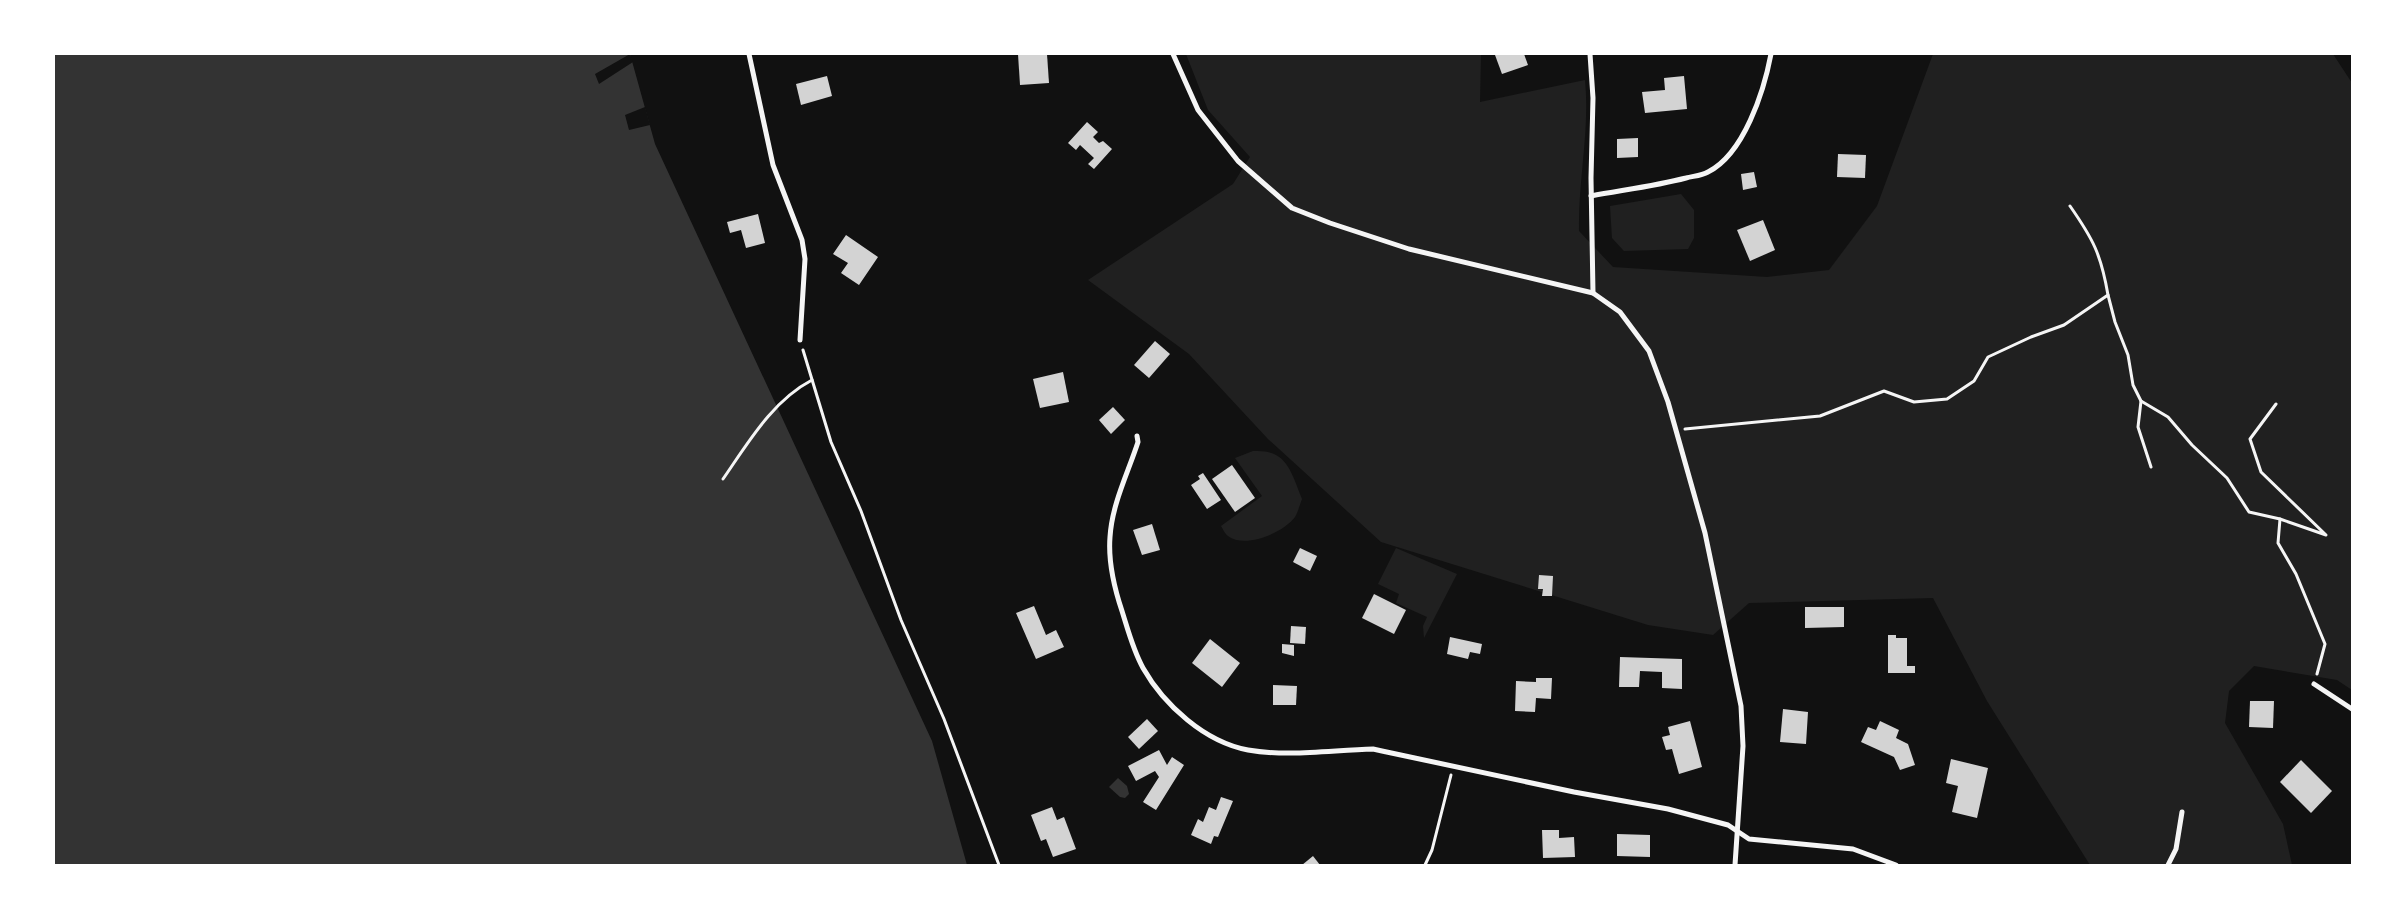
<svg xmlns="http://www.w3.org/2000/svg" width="2406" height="919" font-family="'PT Sans Narrow',sans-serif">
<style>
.green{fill:#202020}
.water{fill:#333}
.pier{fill:#111}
.building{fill:#d3d3d3}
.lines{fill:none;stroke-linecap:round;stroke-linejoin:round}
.path{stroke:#f5f5f5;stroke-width:3}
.minor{stroke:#f5f5f5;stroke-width:5}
</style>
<rect width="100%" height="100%" fill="#111"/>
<g class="green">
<path d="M1186,54H1481L1480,102L1585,80C1590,130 1578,180 1579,231L1613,267L1767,277L1829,270L1877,206L1933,54H2333L2352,83V690L2337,680L2254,666L2229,691L2225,723L2283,824L2292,865H2090L1987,701L1933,598L1749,603L1713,635L1648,625L1381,542L1268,439L1189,354L1088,280L1233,184L1250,157L1208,110Z"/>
<path d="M1681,194L1694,210V238L1688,249L1624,251L1612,238L1610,206Z"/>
<path d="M1253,451C1287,449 1291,472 1302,499C1300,504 1298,512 1295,517C1283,533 1245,549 1228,536C1225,534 1223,529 1221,526L1262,496L1235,458Z"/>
<path d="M1396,548L1457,574L1424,638L1423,626L1427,617L1396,603L1399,594L1378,584Z"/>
</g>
<g class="water">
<path d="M54,54H630L655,144L932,741L967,865H54Z"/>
<path d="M1118,778L1127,786L1129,794L1125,798L1120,797L1109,787Z"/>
</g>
<g class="pier">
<path d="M630,54L633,62L599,84L595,74Z"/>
<path d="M645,107L650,125L629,130L625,115Z"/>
</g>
<g class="building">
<path d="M1018,54H1047L1049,83L1020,85Z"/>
<path d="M1524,54L1528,65L1502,74L1495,55Z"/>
<path d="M827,76L832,96L801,105L796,84Z"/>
<path d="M1684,76L1687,109L1645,113L1642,92L1665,90L1664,78Z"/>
<path d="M1087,122L1098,132L1093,137L1099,143L1103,141L1112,149L1094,169L1088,164L1094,158L1080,145L1076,150L1068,143Z"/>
<path d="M1638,138V157L1617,158V139Z"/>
<path d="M1838,154L1866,155L1865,178L1837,177Z"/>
<path d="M1754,172L1757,187L1743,190L1741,174Z"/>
<path d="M758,214L765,243L746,248L741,230L730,233L727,222Z"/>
<path d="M1763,220L1775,250L1750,261L1737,230Z"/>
<path d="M846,235L878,257L859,285L841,273L848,263L833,254Z"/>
<path d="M1155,341L1170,354L1149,378L1134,365Z"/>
<path d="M1063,372L1069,402L1040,408L1033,379Z"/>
<path d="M1113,407L1125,420L1111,434L1099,420Z"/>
<path d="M1232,465L1255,498L1235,512L1212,479Z"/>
<path d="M1203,473L1221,500L1207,509L1191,485L1200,479L1198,476Z"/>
<path d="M1152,524L1160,550L1142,555L1133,530Z"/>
<path d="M1300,548L1317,556L1310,571L1293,562Z"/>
<path d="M1539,575L1553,576L1552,596H1542L1543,589H1538Z"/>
<path d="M1374,594L1406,610L1394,634L1362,618Z"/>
<path d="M1034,606L1046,635L1056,630L1064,647L1036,659L1016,613Z"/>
<path d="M1805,607H1844V627L1805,628Z"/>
<path d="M1291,626L1306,627L1305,644L1290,643Z"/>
<path d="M1888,635H1896V638H1907V666H1915V673H1888Z"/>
<path d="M1450,637L1482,644L1480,654L1470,652L1468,659L1447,654Z"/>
<path d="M1210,639L1240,663L1222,687L1192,663Z"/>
<path d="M1282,644L1294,645V656L1282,653Z"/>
<path d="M1620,657L1682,659V689L1662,688V672L1640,671L1639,687H1619Z"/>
<path d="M1536,678H1552L1551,699L1536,698L1535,712L1515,711L1516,681L1536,682Z"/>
<path d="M1273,685L1297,686L1296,705H1273Z"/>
<path d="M2250,701H2274L2273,728L2249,727Z"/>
<path d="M1783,709L1808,712L1806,744L1780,742Z"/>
<path d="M1147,719L1158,731L1139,749L1128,737Z"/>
<path d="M1690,721L1702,767L1679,774L1672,749L1666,750L1662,737L1670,735L1668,727Z"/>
<path d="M1880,721L1899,730L1896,738L1908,744L1915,765L1900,770L1894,757L1861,742L1868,727L1876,730Z"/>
<path d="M1159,750L1167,765L1172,757L1184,765L1156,810L1143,802L1159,777L1155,771L1136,781L1128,766Z"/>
<path d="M1951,759L1988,768L1977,818L1952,812L1958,786L1946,783Z"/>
<path d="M2301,760L2332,791L2311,813L2280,782Z"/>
<path d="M1221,797L1233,801L1218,837L1214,836L1211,844L1191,835L1198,819L1203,822L1209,807L1216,810Z"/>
<path d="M1052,807L1057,820L1064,817L1076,849L1053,857L1046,839L1041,841L1031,815Z"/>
<path d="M1542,830H1559V838L1574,837L1575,857L1543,858Z"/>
<path d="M1617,834L1650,835V857L1617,856Z"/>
<path d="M1313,856L1320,865H1302Z"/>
</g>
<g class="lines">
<g class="path">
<path d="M2070,206C2093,239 2101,254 2108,295"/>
<path d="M803,350L831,442L861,511L901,620L944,719L999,865"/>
<path d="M2141,401L2168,417L2192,445L2227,478L2249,512L2280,519L2326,535L2261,472L2250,439L2276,404"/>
<path d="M1685,429L1820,416L1884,391L1914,402L1947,399L1974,381L1988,357L2031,337L2064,325L2108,295L2115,322L2128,355L2133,385L2141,401L2138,427L2151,467"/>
<path d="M723,479C748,443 772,401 812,380"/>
<path d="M2280,519L2278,543L2296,574L2325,644L2317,674"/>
<path d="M1425,865L1432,850L1451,775"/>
</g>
<g class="minor">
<path d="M749,54L773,165L802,240L805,259L800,340"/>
<path d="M1173,54L1198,110L1238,161L1292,208L1330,223L1409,249L1593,293L1620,312L1649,351L1668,402L1705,533L1741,706L1743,746L1735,865"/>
<path d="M1590,54L1593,98L1591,178L1593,293"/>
<path d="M1591,196C1623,190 1655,186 1686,178C1693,176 1701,176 1708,172C1744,154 1764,91 1771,54"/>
<path d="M1137,436L1138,442C1128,473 1112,504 1110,537C1108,562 1114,587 1122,611C1128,630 1133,650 1143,668C1164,705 1205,742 1248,750C1288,757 1332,750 1373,749L1382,751L1574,792L1668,809L1728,825L1749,839L1853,849L1896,865"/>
<path d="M2314,684L2352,709"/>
<path d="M2168,865L2176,849L2182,812"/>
</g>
</g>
<rect width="2406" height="919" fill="none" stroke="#ffffff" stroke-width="110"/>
</svg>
